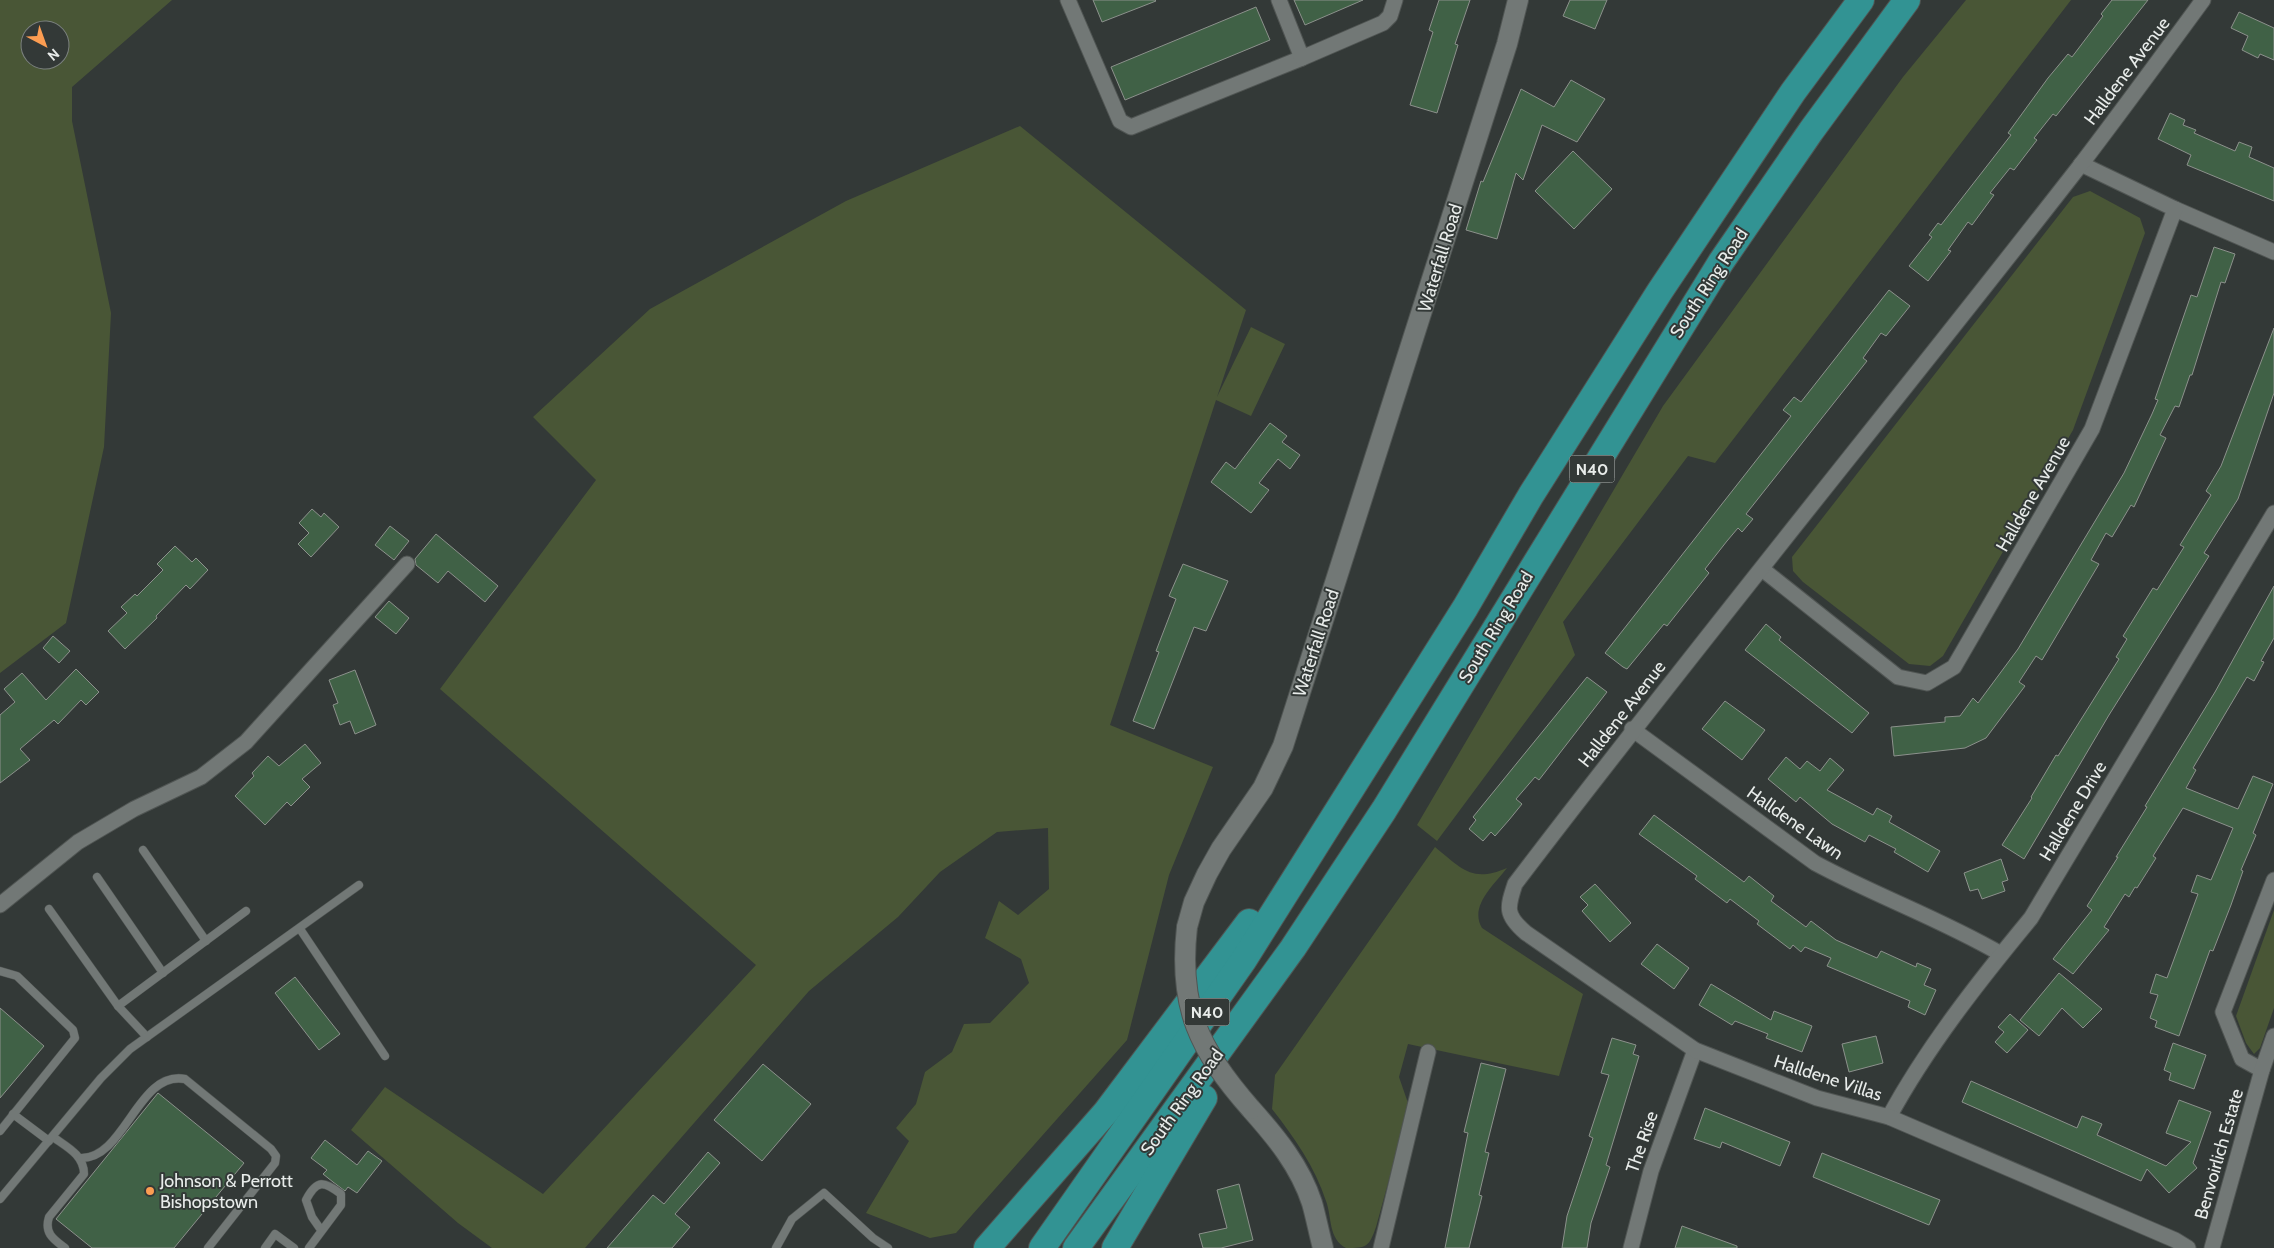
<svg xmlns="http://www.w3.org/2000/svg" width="2274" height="1248" font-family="Cabin,sans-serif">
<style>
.green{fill:#495636;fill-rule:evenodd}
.building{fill:#406146;stroke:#8c918c}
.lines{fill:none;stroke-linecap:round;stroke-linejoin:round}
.service-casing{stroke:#505553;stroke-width:9}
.minor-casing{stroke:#505553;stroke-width:17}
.tertiary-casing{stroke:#505553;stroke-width:22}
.trunk-casing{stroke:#505553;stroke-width:28}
.service{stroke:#727876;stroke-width:8}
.minor{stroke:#727876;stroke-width:15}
.tertiary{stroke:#727876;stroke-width:20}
.trunk{stroke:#329393;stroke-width:26}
.tertiary-bridge-casing{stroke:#505553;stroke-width:22;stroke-linecap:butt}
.tertiary-bridge{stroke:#727876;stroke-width:20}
.poi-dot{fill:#fc9d52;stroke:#333937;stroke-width:2}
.labels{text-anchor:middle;stroke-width:4;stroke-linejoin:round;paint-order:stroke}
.shield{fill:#333937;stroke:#b2b6b4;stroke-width:1}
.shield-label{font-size:16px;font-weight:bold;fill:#e8ecea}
.street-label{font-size:18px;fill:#e8ecea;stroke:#333937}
.poi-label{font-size:18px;fill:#e8ecea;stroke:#333937;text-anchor:start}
</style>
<rect width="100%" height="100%" fill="#333937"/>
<g class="green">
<path d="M0,0H172L72,87V121L111,313L104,447L66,623L0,673ZM30,30H60V60H30Z"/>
<path d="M1966,0H2071L1715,463L1688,456L1563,622L1575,655L1437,841L1417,825L1663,406L1903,77Z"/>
<path d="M1020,126L1246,310L1217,397L1251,327L1285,344L1251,416L1216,400L1110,725L1213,767L1169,875L1127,1040L956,1233L930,1238L866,1213L909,1141L896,1128L916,1104L925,1072L952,1052L964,1024L990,1023L1029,983L1021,959L985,938L999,901L1018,915L1049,889L1048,828L997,832L940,872L898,917L809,991L585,1248H492L458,1223L351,1130L385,1087L543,1194L756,965L440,689L596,480L533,417L650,309L846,201Z"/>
<path d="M2090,191L2140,218L2145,233L2073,430L1943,656L1930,666L1909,664L1803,582L1793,571L1792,557L2073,197Z"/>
<path d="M1435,847C1462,869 1472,883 1507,868C1494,885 1469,906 1482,928L1583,994L1559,1076L1408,1044L1399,1077L1408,1103V1110L1376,1227C1369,1247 1367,1248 1346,1248C1328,1239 1332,1217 1326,1201C1315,1167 1294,1137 1272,1109L1275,1075Z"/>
<path d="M2274,910V1008L2260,1048L2254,1054L2246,1043L2236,1016Z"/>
</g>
<g class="building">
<path d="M1093,0H1155L1156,1L1102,22Z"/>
<path d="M1294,0H1363L1305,25Z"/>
<path d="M1439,0H1470L1455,44L1458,45L1437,113L1410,105L1433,32L1429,30Z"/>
<path d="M1570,0H1607L1595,29L1563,16Z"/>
<path d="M2112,0H2148L2056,116L2053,114L2034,138L2037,140L2014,170L2010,168L1990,193L1994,195L1972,225L1968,222L1948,250L1951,251L1928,281L1909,266L1932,237L1929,235L1938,223L1941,225L2011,135L2008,133L2048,78L2068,54L2072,57L2103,16L2101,14Z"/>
<path d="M1256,7L1270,40L1125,100L1111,67Z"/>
<path d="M2239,12L2274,28V60L2260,54L2258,58L2242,50L2248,36L2231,28Z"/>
<path d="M1571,80L1605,99L1577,142L1542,125L1523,180L1516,173L1497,239L1466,230L1481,181L1483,182L1521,89L1554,107Z"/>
<path d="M2170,113L2185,120L2183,125L2196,130L2194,133L2235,151L2239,142L2252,147L2249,157L2274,168V201L2187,165L2191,155L2158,139Z"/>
<path d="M1573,151L1612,189L1574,229L1535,191Z"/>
<path d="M2214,247L2235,254L2225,283L2221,282L2192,375H2190L2179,407L2175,406L2160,435L2166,438L2134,507L2131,505L2112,537L2106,533L2091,560L2099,564L2042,660L2036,656L2019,682L2025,686L1986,738L1965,748L1894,756L1891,727L1945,722V717L1960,716L1973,698L1978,703L2018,649L2124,473L2152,414L2158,400L2155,399L2191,295L2197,297Z"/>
<path d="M1889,290L1910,306L1886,336L1881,333L1863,358L1867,361L1746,514L1753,519L1742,532L1738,528L1727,541L1705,569L1709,573L1667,626L1664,624L1627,669L1623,667L1605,653L1791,416L1783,410L1794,397L1801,402Z"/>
<path d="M2274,328V393L2238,499L2204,553L2209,556L2109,715L2024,859L2002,845L2032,798L2031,797L2056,755L2058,756L2119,659L2116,657L2127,639L2123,636L2153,588L2157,590L2184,547L2180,545L2211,495L2206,491L2221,466Z"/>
<path d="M1270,423L1287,436L1282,442L1300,455L1290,469L1278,459L1259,483L1269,490L1251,513L1211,482L1226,462L1235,469Z"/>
<path d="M312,509L321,517L324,513L339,527L311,557L298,544L309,533L299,523Z"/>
<path d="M390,526L409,541L394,560L375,545Z"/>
<path d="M436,534L498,586L485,602L448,571L438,583L416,565L415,559Z"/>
<path d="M175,546L192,562L196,558L208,570L190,589L186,585L156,616L157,618L125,649L108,631L127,613L121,607L135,594L137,596L163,570L157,564Z"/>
<path d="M1183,564L1228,581L1206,631L1194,627L1154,729L1133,721L1159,652L1156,651L1176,599L1169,596Z"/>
<path d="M2274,586V638L2261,661L2264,662L2254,681L2247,677L2193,768L2196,770L2186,788L2238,809L2253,776L2273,784L2253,833L2256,835L2241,870L2243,871L2231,905L2213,951L2210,950L2179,1036L2155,1027L2157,1021L2150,1018L2158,995L2150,993L2156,974L2167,978L2198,894L2191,892L2197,875L2211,880L2233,828L2183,808L2153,856L2156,858L2137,888L2135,887L2129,897L2125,894L2104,927L2109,930L2073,974L2053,959L2092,910L2087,906L2118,857H2116L2147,807L2145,806L2215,692Z"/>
<path d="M389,601L409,618L396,634L375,617Z"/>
<path d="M1766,624L1781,637L1779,640L1869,713L1852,733L1745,650Z"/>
<path d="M53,636L70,651L59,663L43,648Z"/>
<path d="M76,669L99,692L86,705L81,700L58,724L54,720L20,749L30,760L0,783V715L15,702L4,689L22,673L46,700Z"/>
<path d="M355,670L376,725L355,734L350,721L340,725L333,705L338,703L329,680Z"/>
<path d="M1587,677L1607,692L1539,780L1535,777L1516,799L1522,804L1509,820L1495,836L1491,832L1483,841L1469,829L1476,820L1473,817Z"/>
<path d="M1725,701L1765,730L1742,760L1702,729Z"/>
<path d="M305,744L321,763L302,779L310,787L291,806L287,802L265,825L235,796L254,776L252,773L268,756L279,766Z"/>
<path d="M1786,757L1800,769L1807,761L1820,771L1830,758L1844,770L1827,790L1873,815L1877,808L1892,816L1889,822L1940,851L1928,872L1894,852L1896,849L1869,835L1865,842L1832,824L1800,797L1796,802L1768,779Z"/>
<path d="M1654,815L1744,882L1749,876L1774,896L1771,901L1806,927L1811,921L1836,940L1877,958L1881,951L1916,967L1917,963L1931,969L1924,985L1936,990L1925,1015L1908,1007L1910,1001L1827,966L1831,958L1805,947L1801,952L1793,945L1790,949L1757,924L1759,921L1730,899L1727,903L1695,879L1697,876L1639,834Z"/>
<path d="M2001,859L2008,880L2002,882L2005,891L1982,899L1978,889L1970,891L1964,873Z"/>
<path d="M1595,884L1631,923L1610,942L1582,911L1588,905L1580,897Z"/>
<path d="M1657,944L1689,968L1674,989L1641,964Z"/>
<path d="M2059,973L2102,1009L2083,1028L2062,1008L2039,1036L2020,1020Z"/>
<path d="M295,977L340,1034L319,1050L275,993Z"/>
<path d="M1711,984L1771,1020L1774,1011L1812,1026L1802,1052L1766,1038L1768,1034L1735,1021L1732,1025L1699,1005Z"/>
<path d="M0,1008L44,1046L0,1098Z"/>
<path d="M2010,1014L2028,1030L2007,1053L1995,1042L2004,1032L1998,1027Z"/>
<path d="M1876,1036L1883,1063L1849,1072L1842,1044Z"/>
<path d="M1612,1038L1636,1045L1633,1054L1639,1056L1606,1165L1610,1167L1591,1223L1587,1248H1562L1567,1216L1593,1138L1589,1136L1609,1075L1601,1073Z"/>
<path d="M2173,1043L2206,1055L2194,1089L2169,1080L2171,1073L2164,1070Z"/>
<path d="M1481,1063L1506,1069L1485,1152L1489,1153L1479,1195L1482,1196L1469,1248H1445L1468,1133L1464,1132Z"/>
<path d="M763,1064L811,1104L762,1161L714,1120Z"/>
<path d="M1971,1081L2077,1128L2082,1116L2102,1124L2097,1135L2166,1166L2191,1142L2166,1133L2179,1100L2211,1112L2193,1163L2197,1168L2169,1193L2147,1169L2141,1181L1962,1102Z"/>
<path d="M158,1093L244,1163L174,1248H92L56,1219Z"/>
<path d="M1705,1108L1790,1142L1780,1166L1722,1142L1720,1148L1694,1139Z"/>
<path d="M325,1140L357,1165L368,1151L382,1161L357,1193L348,1187L345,1191L333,1182L323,1174L327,1170L311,1158Z"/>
<path d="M708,1152L720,1163L675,1214L690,1227L672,1248H607L653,1195L664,1204Z"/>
<path d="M1822,1153L1940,1200L1929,1225L1813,1177Z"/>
<path d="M1239,1184L1253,1240L1221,1248H1203L1199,1234L1227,1228L1217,1190Z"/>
<path d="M1682,1226L1737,1246V1248H1675Z"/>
</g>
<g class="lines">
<g class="service-casing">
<g id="service">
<path d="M143,850L206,941"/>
<path d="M97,877L163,973"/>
<path d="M49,909L118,1006L147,1037"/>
<path d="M300,929L385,1056"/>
<path d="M0,971L17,976L73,1030L75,1038L0,1131"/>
<path d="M118,1006L246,911"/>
<path d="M13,1114L49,1141"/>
<path d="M53,1137C67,1147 84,1155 84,1174L49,1217C44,1233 53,1239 65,1248"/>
<path d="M81,1158C125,1159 138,1070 185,1079L271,1149L276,1156L275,1163L208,1248"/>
<path d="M0,1199L101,1078L130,1049L359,885"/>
<path d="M265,1248L275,1234L294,1248"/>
<path d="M309,1248L341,1205V1194C324,1181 317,1179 306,1200L312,1217L321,1230"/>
<path d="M776,1248L792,1219L824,1193L873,1238L888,1248"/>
</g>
</g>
<g class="minor-casing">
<g id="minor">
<path d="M1068,0L1120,121L1131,127L1302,58"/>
<path d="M1279,0L1302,58L1383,23L1390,16L1395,0"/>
<path d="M2175,209L2274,252"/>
<path d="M1762,569L1898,677L1927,683L1954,667L2092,429L2175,209L2081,164"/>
<path d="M1632,729L1815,863C1876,896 1941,919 2001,954"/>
<path d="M0,905L78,842L134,809L201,777L246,742L407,564"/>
<path d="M2262,1070L2242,1059L2223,1012L2274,880"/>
<path d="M1889,1117C1927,1047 1979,981 2031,918L2274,513"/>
<path d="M1381,1248L1428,1052"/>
<path d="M1631,1248L1651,1171L1695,1050"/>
<path d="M2188,1248L2175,1240L1889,1117L1817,1098L1695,1050L1526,933C1505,915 1507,908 1515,884C1699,642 1892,407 2079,167C2121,112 2162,56 2203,0"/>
<path d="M2212,1248L2262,1070L2274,1036"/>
</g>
</g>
<g class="tertiary-casing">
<g id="tertiary">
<path d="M1187,927L1194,902L1207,874L1221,849L1263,788L1283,746L1507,44L1518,0"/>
<path d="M1251,1109C1276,1137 1300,1166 1312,1203C1316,1217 1319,1233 1323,1248"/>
</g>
</g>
<g class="trunk-casing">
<g id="trunk">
<path d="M987,1248L1106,1112L1249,922"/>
<path d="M1042,1248L1243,961L1465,608L1531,495L1660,291L1793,92L1861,0"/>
<path d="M1076,1248L1293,948L1384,810L1721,262L1811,131L1907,0"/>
<path d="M1115,1248L1204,1098"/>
</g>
</g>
<use href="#service" class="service"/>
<use href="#minor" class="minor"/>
<use href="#tertiary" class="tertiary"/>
<use href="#trunk" class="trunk"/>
<g class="tertiary-bridge-casing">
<path id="tertiary-bridge" d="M1187,927C1178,1007 1199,1050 1251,1109"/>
</g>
<use href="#tertiary-bridge" class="tertiary-bridge"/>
</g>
<circle class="poi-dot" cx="150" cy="1191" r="5"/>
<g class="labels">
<g class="shield">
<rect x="1569.5" y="455.5" width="45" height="27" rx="4"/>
<rect x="1184.5" y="998.5" width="45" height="27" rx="4"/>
</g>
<g class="shield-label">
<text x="1592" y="475">N40</text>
<text x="1207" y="1018">N40</text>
</g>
<g class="street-label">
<text transform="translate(2127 71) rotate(-53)" y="6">Halldene Avenue</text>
<text transform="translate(1440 258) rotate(-73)" y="6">Waterfall Road</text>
<text transform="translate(1709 283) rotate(-57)" y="6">South Ring Road</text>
<text transform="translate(2033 494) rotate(-60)" y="6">Halldene Avenue</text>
<text transform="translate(1496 627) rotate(-59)" y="6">South Ring Road</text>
<text transform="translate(1316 643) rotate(-72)" y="6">Waterfall Road</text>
<text transform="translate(1622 714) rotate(-52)" y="6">Halldene Avenue</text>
<text transform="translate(2073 811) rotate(-59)" y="6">Halldene Drive</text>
<text transform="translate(1795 823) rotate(35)" y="6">Halldene Lawn</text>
<text transform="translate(1828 1078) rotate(18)" y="6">Halldene Villas</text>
<text transform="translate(1182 1102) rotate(-54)" y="6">South Ring Road</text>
<text transform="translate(1642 1142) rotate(-71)" y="6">The Rise</text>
<text transform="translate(2219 1154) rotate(-74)" y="6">Benvoirlich Estate</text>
</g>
<g class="poi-label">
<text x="160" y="1187">Johnson &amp; Perrott<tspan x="160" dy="21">Bishopstown</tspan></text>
</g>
</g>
<g transform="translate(45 45) rotate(139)"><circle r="24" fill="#333937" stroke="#7b817f"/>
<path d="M0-4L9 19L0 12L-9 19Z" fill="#fc9d52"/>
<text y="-8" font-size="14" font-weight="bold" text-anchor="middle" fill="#e8ecea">N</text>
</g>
</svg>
